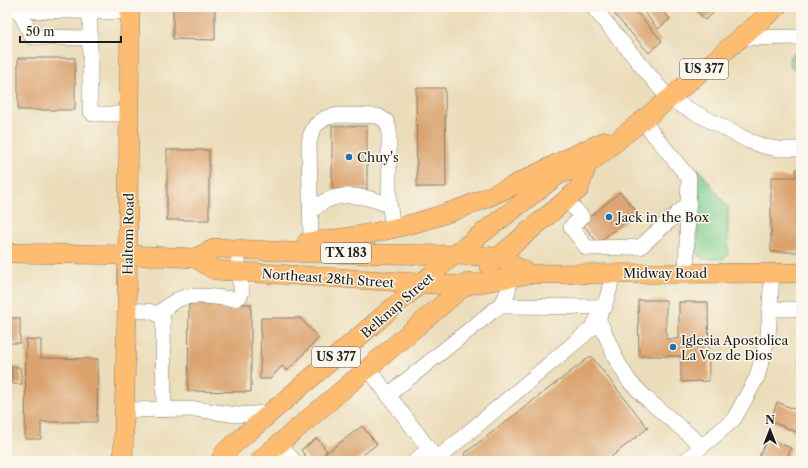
<svg xmlns="http://www.w3.org/2000/svg" width="808" height="468" font-family="'Libre Caslon Text',serif">
<style>
.green{fill:#79ca8b;stroke:#4a7354}
.building{fill:#daa36e}
.lines{fill:none;stroke-linecap:round;stroke-linejoin:round}
.minor-casing{stroke:#847c6a;stroke-width:16}
.major-casing{stroke:#847c6a;stroke-width:20}
.minor{stroke:#fff;stroke-width:15}
.major{stroke:#febc70;stroke-width:19}
.poi-dot{fill:#1f6fb2;stroke:#fbf7ec;stroke-width:1.5}
.labels{text-anchor:middle;stroke-width:3;stroke-linejoin:round;paint-order:stroke}
.shield{fill:#fbf7ec;stroke:#5f5e5a;stroke-width:1}
.shield-label{font-size:12px;font-weight:bold;fill:#1c1c1c}
.poi-label{font-size:13px;fill:#1c1c1c;stroke:#fbf7ec;text-anchor:start}
.street-label{font-size:13px;fill:#1c1c1c;stroke:#fbf7ec}
</style>
<rect width="100%" height="100%" fill="#fbf7ec"/>
<filter id="ink" filterUnits="userSpaceOnUse"><feTurbulence type="fractalNoise" baseFrequency=".025" numOctaves="2"/><feDisplacementMap in="SourceGraphic" scale="8" xChannelSelector="R" yChannelSelector="G"/><feConvolveMatrix kernelMatrix="1 2 1 2 8 2 1 2 1" color-interpolation-filters="sRGB"/></filter>
<filter id="wash" filterUnits="userSpaceOnUse"><feTurbulence type="fractalNoise" baseFrequency=".012" numOctaves="4" result="noise"/><feDisplacementMap in="SourceGraphic" scale="16" xChannelSelector="R" yChannelSelector="G"/><feGaussianBlur stdDeviation="0.9" result="paint"/><feColorMatrix in="noise" values="0 0 0 0 0 0 0 0 0 0 0 0 0 0 0 0 0 1.4 0 .05"/><feComposite in="paint" operator="in"/></filter>
<g filter="url(#wash)">
<rect width="100%" height="100%" fill="#ebddb9"/>
<g class="green">
<path d="M800,50H801V68H791L789,57Z"/>
<path d="M698,168L728,207V255L724,259H703L697,255Z"/>
</g>
<g id="blocks">
<g class="building">
<path d="M173,7H215V40L173,39Z"/>
<path d="M623,7H632L662,41L649,53L615,15Z"/>
<path d="M640,7H659L670,19L658,29Z"/>
<path d="M693,7H717L718,9L705,20Z"/>
<rect x="18" y="58" width="57" height="52"/>
<path d="M416,88H445L446,187H417Z"/>
<rect x="332" y="126" width="35" height="63"/>
<rect x="167" y="150" width="42" height="70"/>
<path d="M7,165H10L11,209H7Z"/>
<path d="M796,169H801V252H771V177H796Z"/>
<path d="M620,192L637,212L598,243L582,223Z"/>
<path d="M638,300H666V339H679V302H708L709,381L681,382V356H639Z"/>
<path d="M189,304H251V392L188,391Z"/>
<rect x="7" y="318" width="13" height="25"/>
<path d="M261,318H300L319,338L287,371L282,366L270,379H260Z"/>
<path d="M26,339L41,340V358L98,359L97,422H41V439H25Z"/>
<rect x="799" y="346" width="2" height="22"/>
<path d="M591,356L648,428L606,461H470L464,454Z"/>
<path d="M11,367H20L22,384H13Z"/>
<path d="M777,402L799,411L801,407V434L770,421Z"/>
<path d="M362,426L377,444L355,461H309L301,450L317,438L327,451L324,453L325,454Z"/>
<path d="M768,438L791,448L786,461H757Z"/>
</g>
</g>
</g>
<g filter="url(#ink)">
<use href="#blocks" fill-opacity="0" stroke="#847c6a" stroke-width="1"/>
<g class="lines">
<g class="minor-casing">
<g id="minor">
<path d="M593,7L669,99L749,141L763,146L777,149H801"/>
<path d="M7,10L130,12"/>
<path d="M19,10L31,35L33,37L90,38"/>
<path d="M90,11V110L93,114H129"/>
<path d="M741,38L801,37"/>
<path d="M642,120L689,178L686,273"/>
<path d="M567,200L582,217L571,227L587,248L640,247L689,203"/>
<path d="M310,212C315,208 320,204 325,201C346,191 369,197 389,205"/>
<path d="M311,242L309,143L311,134L315,126L325,118L338,115L378,116L386,121L389,128V201L393,229"/>
<path d="M499,306L605,307"/>
<path d="M770,309H801"/>
<path d="M127,311C140,311 154,308 163,319L164,410"/>
<path d="M159,314C165,308 171,302 179,299C196,293 218,298 235,299L240,296L242,291L238,273V249"/>
<path d="M598,318L617,361L629,381L647,399L702,446"/>
<path d="M368,368L438,461"/>
<path d="M388,395L499,306C511,293 509,284 510,267"/>
<path d="M125,410L196,409L237,415L271,413"/>
<path d="M279,445L294,461"/>
<path d="M437,459L592,328C605,307 609,297 612,274"/>
<path d="M415,461L429,449"/>
<path d="M685,461L734,419L757,377L768,336L772,273"/>
</g>
</g>
<g class="major-casing">
<g id="major">
<path d="M307,242C366,237 424,224 479,201C506,190 532,176 558,163C574,155 590,148 605,141"/>
<path d="M7,253L128,255L195,258L216,248L310,253L454,255L498,257L529,274"/>
<path d="M195,258L215,270L464,286L529,274L801,273"/>
<path d="M489,265L579,189L587,165"/>
<path d="M123,461L127,311L130,7"/>
<path d="M220,461L226,451L454,255L558,175L587,165L669,99L777,7"/>
<path d="M259,461L469,282"/>
</g>
</g>
<use href="#minor" class="minor"/>
<use href="#major" class="major"/>
</g>
</g>
<g class="poi-dot">
<circle cx="349" cy="157" r="4"/>
<circle cx="609" cy="217" r="4"/>
<circle cx="673" cy="347" r="4"/>
</g>
<g class="labels">
<g class="shield">
<rect x="680" y="59" width="48" height="20" rx="3"/>
<rect x="321" y="243" width="50" height="20" rx="3"/>
<rect x="312" y="347" width="48" height="20" rx="3"/>
</g>
<g class="shield-label">
<text x="704" y="73">US 377</text>
<text x="346" y="257">TX 183</text>
<text x="336" y="361">US 377</text>
</g>
<g class="poi-label">
<text x="357" y="162">Chuy's</text>
<text x="617" y="222">Jack in the Box</text>
<text x="681" y="345">Iglesia Apostolica<tspan x="681" dy="15">La Voz de Dios</tspan></text>
</g>
<g class="street-label">
<text transform="translate(128 234) rotate(-89)" y="5">Haltom Road</text>
<text x="665" y="278">Midway Road</text>
<text transform="translate(328 278) rotate(4)" y="5">Northeast 28th Street</text>
<text transform="translate(397 305) rotate(-41)" y="5">Belknap Street</text>
</g>
</g>
<rect width="808" height="468" fill="none" stroke="#fbf7ec" stroke-width="24"/>
<g transform="translate(770 430)" stroke="#fbf7ec" stroke-width="3" paint-order="stroke">
<path d="M0-3L7 15L0 10L-7 15Z" fill="#1c1c1c"/>
<text y="-6" font-size="11" font-weight="bold" text-anchor="middle" fill="#1c1c1c">N</text>
</g>
<path d="M20 36v6h101v-6" fill="none" stroke="#1c1c1c" stroke-width="2"/>
<text x="26" y="36" font-size="12" fill="#1c1c1c" stroke="#fbf7ec" stroke-width="3" paint-order="stroke">50 m</text>
</svg>
